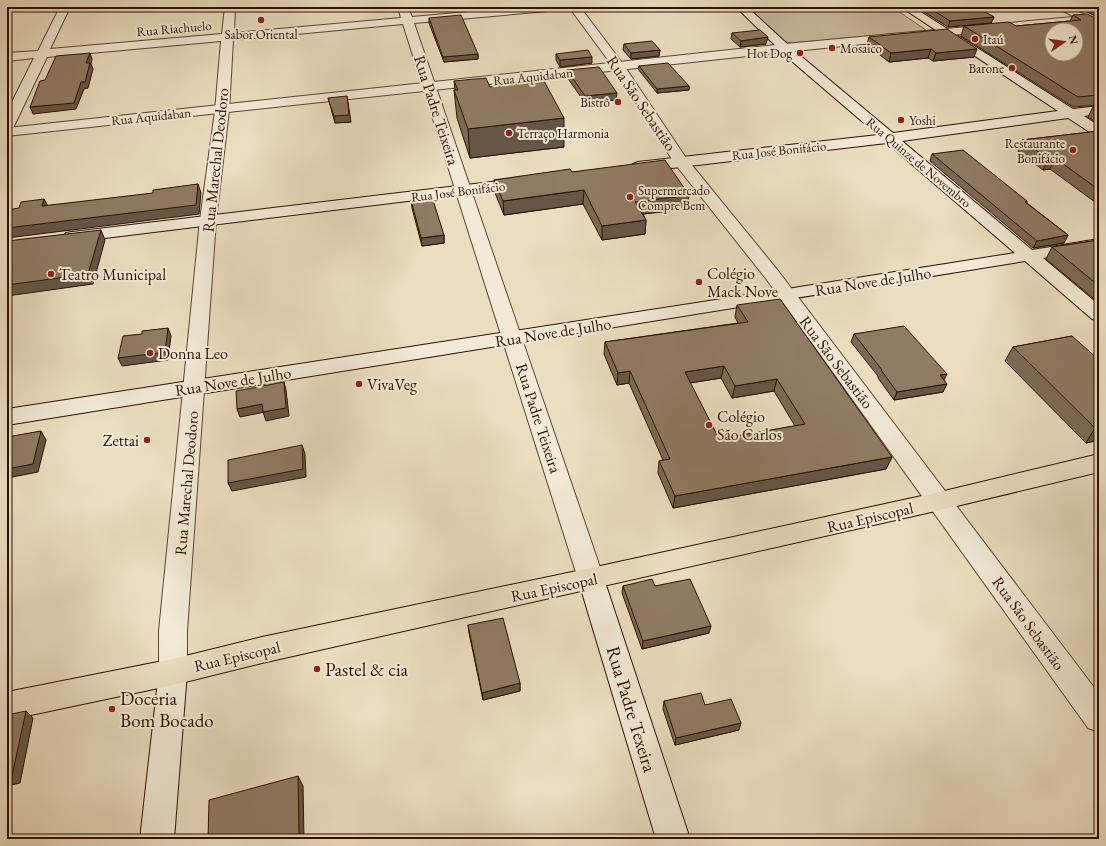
<svg xmlns="http://www.w3.org/2000/svg" width="1106" height="846" font-family="'EB Garamond',serif">
<style>
.green{fill:#cbbb9f;stroke:#7c6550}
.lines{fill:none;stroke-linecap:round;stroke-linejoin:round}
.minor-casing{stroke:#5c4330;stroke-width:2}
.tertiary-casing{stroke:#5c4330;stroke-width:2}
.secondary-casing{stroke:#2d0f00;stroke-width:2}
.primary-casing{stroke:#2d0f00;stroke-width:2}
.minor{fill:#f2ead6;fill-rule:evenodd}
.tertiary{fill:#f2ead6;fill-rule:evenodd}
.secondary{fill:#f2ead6;fill-rule:evenodd}
.primary{fill:#ebdec0;fill-rule:evenodd}
.wall{fill:#7c6a56;stroke:#2d0f00;fill-rule:evenodd}
.shaded-wall{fill:#655646;stroke:#2d0f00}
.building{fill:#907b64;stroke:#2d0f00;fill-rule:evenodd}
.poi-dot{fill:#8f2418;stroke:#f2ead6;stroke-width:1.5}
.labels{text-anchor:middle;stroke-width:4;stroke-linejoin:round;paint-order:stroke}
.far-street-label{font-size:13px;fill:#2d0f00;stroke:#f2ead6}
.far-poi-label{font-size:13px;fill:#2d0f00;stroke:#f2ead6;text-anchor:start}
.street-label{font-size:16px;fill:#2d0f00;stroke:#f2ead6}
.poi-label{font-size:16px;fill:#2d0f00;stroke:#f2ead6;text-anchor:start}
.near-poi-label{font-size:19px;fill:#2d0f00;stroke:#f2ead6;text-anchor:start}
.near-street-label{font-size:19px;fill:#2d0f00;stroke:#f2ead6}
</style>
<rect width="100%" height="100%" fill="#ebdec0"/>
<filter id="stains"><feTurbulence type="fractalNoise" baseFrequency=".005" numOctaves="4"/><feColorMatrix values="0 0 0 0 .2 0 0 0 0 .09 0 0 0 0 .02 0 0 0 .5 -.17"/></filter>
<radialGradient id="worn" r=".72"><stop offset=".6" stop-color="#630" stop-opacity="0"/><stop offset="1" stop-color="#630" stop-opacity=".3"/></radialGradient>
<path class="green" d="M744,7H892L926,30L924,31L792,43L782,41Z"/>
<g class="lines">
<g class="minor-casing">
<g id="minor">
<path d="M60,7H70L50,49L222,34L225,7H235L234,33L401,18L398,7H408L412,17L523,7H564L559,10L414,23L604,579L600,587L591,590L582,587L578,579L403,24L233,40L229,111L216,220L187,631V672L183,681L173,685L163,681L159,672V631L200,220L215,111L221,41L47,57L14,126L12,129L7,130V112L34,58L7,61V53L38,51Z"/>
<path d="M569,7H580L623,64L686,158L779,272L1099,694V732L1088,728L767,280L675,164L614,68Z"/>
<path d="M1056,7H1069L1099,22V30Z"/>
</g>
</g>
<g class="tertiary-casing">
<path id="tertiary" d="M1084,16L1090,19L1088,21L785,52L7,136V128L785,44Z"/>
</g>
<g class="secondary-casing">
<g id="secondary">
<path d="M736,7H747L796,52L893,133L1058,111L901,7H913L1073,109L1099,106V114L1084,116L1099,126V136L1094,135L1068,118L902,141L1032,250L1099,239V249L1043,258L1099,305V321L1092,319L1025,261L7,425V409L787,289L1015,253L887,143L638,172L633,170L630,167L633,164L638,162L878,135L788,58Z"/>
<path d="M524,178L530,180L532,183L530,186L72,242L66,241L63,237L66,233L72,232Z"/>
<path d="M591,568L600,571L604,579L690,839H656L578,579L582,571Z"/>
<path d="M173,659L183,663L187,672L174,839H140L159,672L163,663Z"/>
</g>
</g>
<g class="primary-casing">
<path id="primary" d="M1099,454V472L940,510L262,663L173,685L7,720V692L173,659L262,637L591,568L940,492Z"/>
</g>
<use href="#minor" class="minor"/>
<use href="#tertiary" class="tertiary"/>
<use href="#secondary" class="secondary"/>
<use href="#primary" class="primary"/>
</g>
<g class="wall">
<path d="M916,7H976L994,17L991,23L948,27Z"/>
<path d="M1077,7H1099V18Z"/>
<path d="M1073,15L1099,20V105L1073,107L961,36L964,26H1016L1070,21Z"/>
<path d="M429,18L478,54V59L444,62L429,23Z"/>
<path d="M732,33L766,44L740,47L731,39Z"/>
<path d="M869,37L974,57L933,61L928,58L889,62L867,45Z"/>
<path d="M624,44L660,50L659,56L631,59L623,50Z"/>
<path d="M556,54L592,63L560,67L556,60Z"/>
<path d="M639,66L689,86V90L657,93L638,69Z"/>
<path d="M567,70L616,100L585,103L567,77Z"/>
<path d="M454,81L490,87L564,147L470,158L457,118L454,90H455Z"/>
<path d="M328,98L351,122L335,123L330,105Z"/>
<path d="M1099,106V124L1088,117L1093,107Z"/>
<path d="M1099,131V205L1050,169L1043,170L1018,151L1022,140Z"/>
<path d="M932,154L1027,201V203L1068,235L1064,243L1033,248L930,161Z"/>
<path d="M572,172L689,195L687,209L643,214L646,220L645,234L602,240L583,204L504,215L495,193L494,180Z"/>
<path d="M411,200L444,235V243L422,246L412,208Z"/>
<path d="M1099,240V303L1046,259L1052,247Z"/>
<path d="M737,305L892,457L886,469L673,508L658,473L659,461L663,460L629,383L617,385L604,354L605,342L738,323L735,317ZM721,378L732,398L774,391L795,426L719,439L690,383Z"/>
<path d="M854,334L944,380L943,392L894,400L878,378V376L851,342Z"/>
<path d="M1072,336L1099,440L1086,443L1005,361L1013,347Z"/>
<path d="M623,586H655L709,633L642,649L622,593Z"/>
<path d="M468,625L520,683V691L483,700L469,633Z"/>
<path d="M664,701L705,705L739,730L675,745L663,709Z"/>
</g>
<g class="shaded-wall">
<path d="M994,17L991,23L948,27L950,21Z"/>
<path d="M768,37L766,44L740,47L741,41Z"/>
<path d="M931,49L928,58L889,62L891,53Z"/>
<path d="M977,49L974,57L933,61L936,53Z"/>
<path d="M660,50L659,56L631,59V53Z"/>
<path d="M90,53L92,59L91,64L93,69L88,88L84,89L76,109L33,114L30,107L86,63Z"/>
<path d="M478,54V59L444,62L443,57Z"/>
<path d="M592,57V63L560,67V60Z"/>
<path d="M689,86V90L657,93V89Z"/>
<path d="M617,93L616,100L585,103V96Z"/>
<path d="M347,96L351,122L335,123L334,116Z"/>
<path d="M564,118V147L470,158L468,129Z"/>
<path d="M1055,158L1050,169L1043,170L1048,159Z"/>
<path d="M198,184L201,193L199,214L7,238V228Z"/>
<path d="M584,190L583,204L504,215L503,201Z"/>
<path d="M689,195L687,209L634,215L635,202Z"/>
<path d="M44,199L49,208L42,206Z"/>
<path d="M646,220L645,234L602,240V226Z"/>
<path d="M101,230L105,240L93,284L7,296V285Z"/>
<path d="M444,235V243L422,246L421,238Z"/>
<path d="M1068,235L1064,243L1033,248L1037,241Z"/>
<path d="M168,328L171,336L168,360L122,366L118,358Z"/>
<path d="M724,366L721,378L683,384L685,372Z"/>
<path d="M630,371L629,383L617,385L618,373Z"/>
<path d="M947,374L943,382L940,375Z"/>
<path d="M777,379L774,391L732,398L735,386Z"/>
<path d="M284,382L286,390L289,416L266,421L263,412Z"/>
<path d="M947,384L943,392L894,400L897,392Z"/>
<path d="M262,404L265,412L240,417L237,409Z"/>
<path d="M1099,427V440L1086,443L1095,428Z"/>
<path d="M41,431L46,440L38,472L7,478V469Z"/>
<path d="M302,445L305,454L306,477L232,491L228,483Z"/>
<path d="M892,457L886,469L673,508L675,496Z"/>
<path d="M711,626L709,633L642,649L643,641Z"/>
<path d="M520,683V691L483,700L482,693Z"/>
<path d="M26,711L33,718L20,783L7,786V777Z"/>
<path d="M741,723L739,730L675,745L676,738Z"/>
<path d="M298,776L303,786L304,839H281Z"/>
</g>
<g class="building">
<path d="M928,7H976L994,17L950,21Z"/>
<path d="M1087,14L1099,20V95L1078,97L964,26L1009,22L1016,26L1081,20L1073,15ZM1052,30H1076V54H1052Z"/>
<path d="M461,15L478,54L443,57L429,18Z"/>
<path d="M947,29L977,49L936,53L931,49L891,53L869,37Z"/>
<path d="M760,30L768,37L741,41L732,33Z"/>
<path d="M652,41L660,50L631,53L624,44Z"/>
<path d="M588,50L592,57L560,60L556,54Z"/>
<path d="M90,53L86,63H90L85,82H81L74,103L30,107L40,81L45,80L56,56Z"/>
<path d="M668,63L689,86L657,89L639,66Z"/>
<path d="M599,67L617,93L585,96L567,70Z"/>
<path d="M486,78L490,87L544,81L564,118L468,129L454,90H458L454,81Z"/>
<path d="M347,96L349,115L334,116L328,98Z"/>
<path d="M1099,106V111L1093,107Z"/>
<path d="M1099,131V190L1055,158L1048,159L1022,140Z"/>
<path d="M963,150L1027,201L1025,202L1068,235L1037,241L932,154Z"/>
<path d="M665,160L689,195L635,202L646,220L602,226L584,190L503,201L494,180L570,169L572,172Z"/>
<path d="M198,184L196,205L7,228V210L19,208L21,202L44,199L42,206L153,193V190Z"/>
<path d="M432,197L444,235L421,238L411,200Z"/>
<path d="M101,230L88,274L7,285V241Z"/>
<path d="M1099,240V286L1052,247Z"/>
<path d="M780,299L892,457L675,496L659,461L670,459L630,371L618,373L605,342L748,322L737,305ZM724,366L735,386L777,379L805,424L719,439L685,372Z"/>
<path d="M904,326L947,374L940,375L947,384L897,392L881,370H882L854,334Z"/>
<path d="M168,328L165,352L118,358L123,336L142,334V331Z"/>
<path d="M1072,336L1099,360V427L1095,428L1013,347Z"/>
<path d="M284,382L286,408L263,412L262,404L237,409L236,391Z"/>
<path d="M41,431L33,464L7,469V437Z"/>
<path d="M302,445L303,469L228,483V460Z"/>
<path d="M652,579L655,586L690,579L711,626L643,641L623,586Z"/>
<path d="M503,618L520,683L482,693L468,625Z"/>
<path d="M701,693L705,705L731,699L741,723L676,738L664,701Z"/>
<path d="M26,711L12,776L7,777V715Z"/>
<path d="M298,776L299,834L281,839H208L209,800Z"/>
</g>
<g class="poi-dot">
<circle cx="261" cy="20" r="4"/>
<circle cx="975" cy="39" r="4"/>
<circle cx="832" cy="48" r="4"/>
<circle cx="800" cy="53" r="4"/>
<circle cx="1012" cy="68" r="4"/>
<circle cx="618" cy="102" r="4"/>
<circle cx="901" cy="120" r="4"/>
<circle cx="509" cy="133" r="4"/>
<circle cx="1073" cy="150" r="4"/>
<circle cx="630" cy="197" r="4"/>
<circle cx="51" cy="274" r="4"/>
<circle cx="699" cy="282" r="4"/>
<circle cx="150" cy="353" r="4"/>
<circle cx="359" cy="384" r="4"/>
<circle cx="709" cy="425" r="4"/>
<circle cx="147" cy="440" r="4"/>
<circle cx="317" cy="669" r="4"/>
<circle cx="112" cy="709" r="4"/>
</g>
<g class="labels">
<g class="far-street-label">
<text transform="translate(174 28) rotate(-5)" y="5">Rua Riachuelo</text>
<text transform="translate(533 76) rotate(-6)" y="5">Rua Aquidaban</text>
<text transform="translate(151 116) rotate(-6)" y="5">Rua Aquidaban</text>
<text transform="translate(779 150) rotate(-6)" y="5">Rua José Bonifácio</text>
<text transform="translate(919 162) rotate(40)" y="5">Rua Quinze de Novembro</text>
<text transform="translate(458 191) rotate(-7)" y="5">Rua José Bonifácio</text>
</g>
<g class="far-poi-label">
<text x="261" y="39" text-anchor="middle">Sabor Oriental</text>
<text x="983" y="44">Itaú</text>
<text x="840" y="53">Mosaico</text>
<text x="792" y="58" text-anchor="end">Hot Dog</text>
<text x="1004" y="73" text-anchor="end">Barone</text>
<text x="610" y="107" text-anchor="end">Bistrô</text>
<text x="909" y="125">Yoshi</text>
<text x="517" y="138">Terraço Harmonia</text>
<text x="1065" y="148" text-anchor="end">Restaurante<tspan x="1065" dy="15">Bonifácio</tspan></text>
<text x="638" y="195">Supermercado<tspan x="638" dy="15">Compre Bem</tspan></text>
</g>
<g class="street-label">
<text transform="translate(642 103) rotate(56)" y="6">Rua São Sebastião</text>
<text transform="translate(437 110) rotate(72)" y="6">Rua Padre Teixeira</text>
<text transform="translate(215 160) rotate(-84)" y="6">Rua Marechal Deodoro</text>
<text transform="translate(873 281) rotate(-9)" y="6">Rua Nove de Julho</text>
<text transform="translate(553 332) rotate(-9)" y="6">Rua Nove de Julho</text>
<text transform="translate(837 362) rotate(53)" y="6">Rua São Sebastião</text>
<text transform="translate(233 381) rotate(-9)" y="6">Rua Nove de Julho</text>
<text transform="translate(539 418) rotate(72)" y="6">Rua Padre Teixeira</text>
<text transform="translate(186 483) rotate(-85)" y="6">Rua Marechal Deodoro</text>
<text transform="translate(870 517) rotate(-13)" y="6">Rua Episcopal</text>
<text transform="translate(554 587) rotate(-12)" y="6">Rua Episcopal</text>
<text transform="translate(1029 623) rotate(54)" y="6">Rua São Sebastião</text>
<text transform="translate(237 656) rotate(-13)" y="6">Rua Episcopal</text>
</g>
<g class="poi-label">
<text x="707" y="279">Colégio<tspan x="707" dy="18">Mack Nove</tspan></text>
<text x="59" y="280">Teatro Municipal</text>
<text x="158" y="359">Donna Leo</text>
<text x="367" y="390">VivaVeg</text>
<text x="717" y="422">Colégio<tspan x="717" dy="18">São Carlos</tspan></text>
<text x="139" y="446" text-anchor="end">Zettai</text>
</g>
<g class="near-poi-label">
<text x="325" y="676">Pastel &amp; cia</text>
<text x="120" y="705">Doceria<tspan x="120" dy="22">Bom Bocado</tspan></text>
</g>
<g class="near-street-label">
<text transform="translate(632 709) rotate(73)" y="7">Rua Padre Texeira</text>
</g>
</g>
<rect width="1106" height="846" fill="none" stroke="#ebdec0" stroke-width="24"/>
<rect x="8" y="8" width="1090" height="830" fill="none" stroke="#2d0f00" stroke-width="2"/>
<rect x="12" y="12" width="1082" height="822" fill="none" stroke="#2d0f00"/>
<g transform="translate(1064 42) rotate(77)"><circle r="19" fill="#f2ead6" stroke="#a39280"/>
<path d="M0-3L7 15L0 10L-7 15Z" fill="#8f2418"/>
<text y="-6" font-size="11" font-weight="bold" text-anchor="middle" fill="#2d0f00">N</text>
</g>
<rect width="100%" height="100%" filter="url(#stains)"/>
<rect width="100%" height="100%" fill="url(#worn)"/>
</svg>
